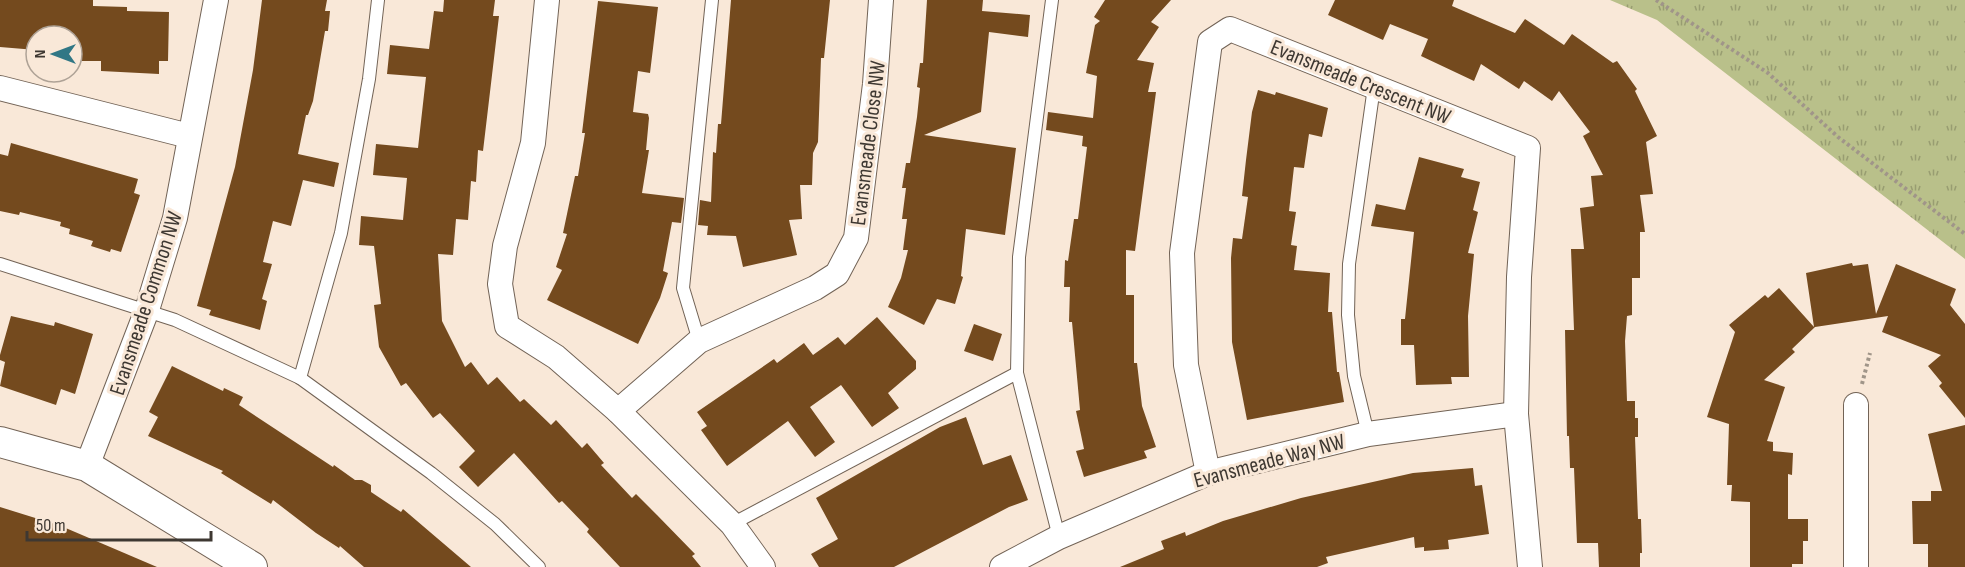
<svg xmlns="http://www.w3.org/2000/svg" width="1965" height="567" font-family="'Sofia Sans Condensed',sans-serif">
<style>
.grass{fill:url(#grass-tufts)}
.building{fill:#744a1e}
.lines{fill:none;stroke-linecap:round;stroke-linejoin:round}
.service-casing{stroke:#726356;stroke-width:14}
.minor-casing{stroke:#726356;stroke-width:26}
.tertiary-casing{stroke:#726356;stroke-width:32}
.path{stroke:#a09589;stroke-width:4;stroke-dasharray:3 3;stroke-linecap:butt}
.service{stroke:#fff;stroke-width:12}
.minor{stroke:#fff;stroke-width:24}
.tertiary{stroke:#fff;stroke-width:30}
.labels{text-anchor:middle;stroke-width:6;stroke-linejoin:round;paint-order:stroke}
.street-label{font-size:22px;fill:#3e3832;stroke:#f9e8d8}
</style>
<defs>
<pattern id="grass-tufts" width="24" height="20" patternUnits="userSpaceOnUse" patternTransform="scale(1.5)"><rect width="24" height="20" fill="#b9c08a"/><path d="M3 7l-1-3M5 7V3M7 7l1-3M15 17l-1-3M17 17v-4M19 17l1-3" fill="none" stroke="#989d71"/></pattern>
</defs>
<rect width="100%" height="100%" fill="#f9e8d8"/>
<path class="grass" d="M1610,0H1965V259L1657,20Z"/>
<g class="building">
<path d="M0,0H93V6L127,7V11L169,12L168,61H159V74L101,71V61H72V36H36V50L0,47Z"/>
<path d="M262,0H327L325,11H330L328,31H325L313,101L308,115H306L298,154L339,163L334,187L303,180L291,226L273,221L263,262L272,264L262,299L267,301L260,330L209,315L211,310L197,306L235,167L253,70Z"/>
<path d="M444,0H495L493,16H499L483,151L478,150L476,182L471,181L468,220L456,219L453,255L438,254L442,321L465,367L471,362L488,385L497,377L520,402L524,399L551,425L556,420L582,448L587,443L604,463L601,465L632,498L636,494L657,515L695,554L692,556L701,567H620L587,532L589,529L562,501L559,503L514,453L478,487L459,467L475,451L440,413L433,418L406,383L401,386L379,347L374,305L381,304L374,246L359,245L361,216L403,220L407,178L373,175L376,144L418,148L426,77L387,74L390,45L429,49L434,11L443,12Z"/>
<path d="M731,0H830L824,58H821L818,142L813,153L812,185H800L802,219L789,220L797,255L743,267L736,236L707,235L708,226L698,225L700,200L711,202L713,152L716,153L718,124H721Z"/>
<path d="M927,0H983L982,11L1030,15L1028,37L989,32L981,112L924,135L1016,148L1005,235L966,229L961,276L963,277L955,304L937,299L924,325L888,307L901,278L908,250H903L907,219H902L906,188H902L906,163H910L917,117L920,88L917,87L920,63H923Z"/>
<path d="M1105,0H1171L1151,22L1159,27L1137,60L1154,63L1148,92H1156L1135,251L1126,250V295H1134V363H1137L1142,406L1156,447L1144,451L1147,458L1084,477L1076,451L1084,449L1076,411L1080,410L1072,322H1069L1070,287H1064L1065,260L1068,261L1074,219H1078L1087,147L1082,146L1083,136L1046,130L1048,112L1093,118L1097,76L1086,73L1095,25L1100,21L1094,17Z"/>
<path d="M1335,0H1454L1452,6L1515,33L1525,19L1564,45L1572,34L1613,63L1617,61L1637,89L1635,91L1657,136L1646,142L1653,194L1640,195L1645,232H1640V278H1632V315L1627,316L1625,341L1627,401H1635V418H1638V437H1635L1638,519H1641L1642,553H1640V567H1599L1598,543H1577L1574,468H1570L1569,436H1567L1565,330H1574L1571,249H1584L1580,208L1594,206L1591,176L1603,175L1583,136L1590,132L1559,91L1552,101L1524,81L1519,89L1481,64L1474,81L1421,56L1428,39L1390,24L1383,40L1328,15Z"/>
<path d="M598,1L658,7L650,73L638,71L633,112L648,114L649,118L646,150H649L642,193L684,198L681,223L672,222L663,271L668,273L660,298L638,344L547,300L562,270L556,267L567,234L563,233L575,176H578L585,133H582Z"/>
<path d="M1258,90L1275,95L1276,92L1328,108L1322,137L1309,134L1304,168L1294,167L1289,211L1296,212L1291,245L1297,246L1294,270L1330,273L1328,312H1332L1337,372H1339L1344,402L1247,420L1232,342L1231,258L1233,238L1242,239L1248,197L1242,196L1246,160L1252,112Z"/>
<path d="M11,143L138,179L134,193L140,195L121,252L111,249L110,252L91,246L93,241L69,234L70,229L60,226L61,222L20,212L19,215L0,211V154L8,156Z"/>
<path d="M1419,157L1464,169L1461,177L1480,182L1473,210L1478,212L1468,253L1474,254L1468,316L1469,377H1451L1452,384L1416,385L1414,345H1401V319H1405L1414,232L1371,226L1376,204L1405,210Z"/>
<path d="M1852,263L1853,266L1868,264L1876,314L1896,264L1956,289L1950,305L1965,324V418L1939,386L1942,383L1928,366L1941,355L1882,332L1888,316L1815,327L1792,349L1795,352L1764,380L1785,387L1767,441L1773,442V451L1793,453L1792,475L1788,474V519H1808V541H1803V564H1792V567H1750V502L1731,501L1732,485H1727L1729,424L1707,417L1735,332L1729,325L1765,295L1768,298L1779,288L1814,327L1806,273Z"/>
<path d="M11,316L54,326L55,322L93,334L75,394L61,389L56,405L0,386L5,362L0,360V355Z"/>
<path d="M877,317L916,361V369L888,393L899,408L872,427L841,385L810,407L835,442L815,457L788,421L727,466L701,430L707,426L697,412L774,359L777,363L804,343L813,355L838,337L845,345Z"/>
<path d="M974,324L1002,334L993,361L964,351Z"/>
<path d="M172,366L223,391L224,388L243,397L239,405L333,467L334,465L355,480H362L371,485V492L401,512L403,509L471,567H364L340,546L339,548L316,533L273,500L271,504L221,473L223,471L148,436L158,417L149,412Z"/>
<path d="M966,417L983,465L1011,455L1028,500L1009,507L894,567H819L811,554L838,539L816,498L940,427Z"/>
<path d="M1965,425V567H1928V544H1913L1912,501H1931V491H1942L1928,434Z"/>
<path d="M1473,468L1475,486L1482,485L1489,534L1448,540L1449,549L1424,551V547L1415,548L1414,537L1326,557L1328,563L1317,567H1120L1164,549L1161,541L1185,532L1186,536L1223,521L1301,498L1413,473Z"/>
<path d="M0,507L61,526L157,567H0Z"/>
</g>
<g class="lines">
<g class="service-casing">
<g id="service">
<path d="M1052,0L1019,257L1017,373L1059,537"/>
<path d="M0,264L175,320L300,378L431,473L495,524L539,567"/>
<path d="M699,341L683,288L712,0"/>
<path d="M300,378L341,233L369,79L378,0"/>
<path d="M1368,434L1354,376L1348,315L1349,264L1374,87"/>
<path d="M732,524L1017,373"/>
</g>
</g>
<g class="minor-casing">
<g id="minor">
<path d="M547,0L533,143L505,246L500,284L507,326L556,357L618,411L732,524L763,567"/>
<path d="M0,88L189,136"/>
<path d="M618,411L699,341L815,288L837,274L856,238L875,84L881,0"/>
<path d="M87,466L147,310L175,218L216,0"/>
<path d="M1208,473L1186,365L1182,253L1210,42L1230,29L1528,148L1519,277L1516,414L1530,567"/>
<path d="M1002,567L1059,537L1208,473L1368,434L1516,414"/>
<path d="M1856,567V405"/>
</g>
</g>
<g class="tertiary-casing">
<path id="tertiary" d="M0,442L87,466L252,567"/>
</g>
<g class="path">
<path d="M1656,0L1768,73L1838,137L1965,234"/>
<path d="M1862,384L1870,353"/>
</g>
<use href="#service" class="service"/>
<use href="#minor" class="minor"/>
<use href="#tertiary" class="tertiary"/>
</g>
<g class="labels">
<g class="street-label">
<text transform="translate(1361 81) rotate(22)" y="8">Evansmeade Crescent NW</text>
<text transform="translate(867 143) rotate(-83)" y="8">Evansmeade Close NW</text>
<text transform="translate(145 303) rotate(-72)" y="8">Evansmeade Common NW</text>
<text transform="translate(1269 460) rotate(-15)" y="8">Evansmeade Way NW</text>
</g>
</g>
<g transform="translate(54 54) rotate(270)"><circle r="28" fill="#f9e8d8" stroke="#aea296" stroke-width="1.5"/>
<path d="M0-4.5L10 22L0 15L-10 22Z" fill="#317785"/>
<text y="-9" font-size="16" font-weight="bold" text-anchor="middle" fill="#3e3832">N</text>
</g>
<path d="M27 531v9h184v-9" fill="none" stroke="#3e3832" stroke-width="3"/>
<text x="36" y="531" font-size="18" fill="#3e3832" stroke="#f9e8d8" stroke-width="4.5" paint-order="stroke">50 m</text>
</svg>
